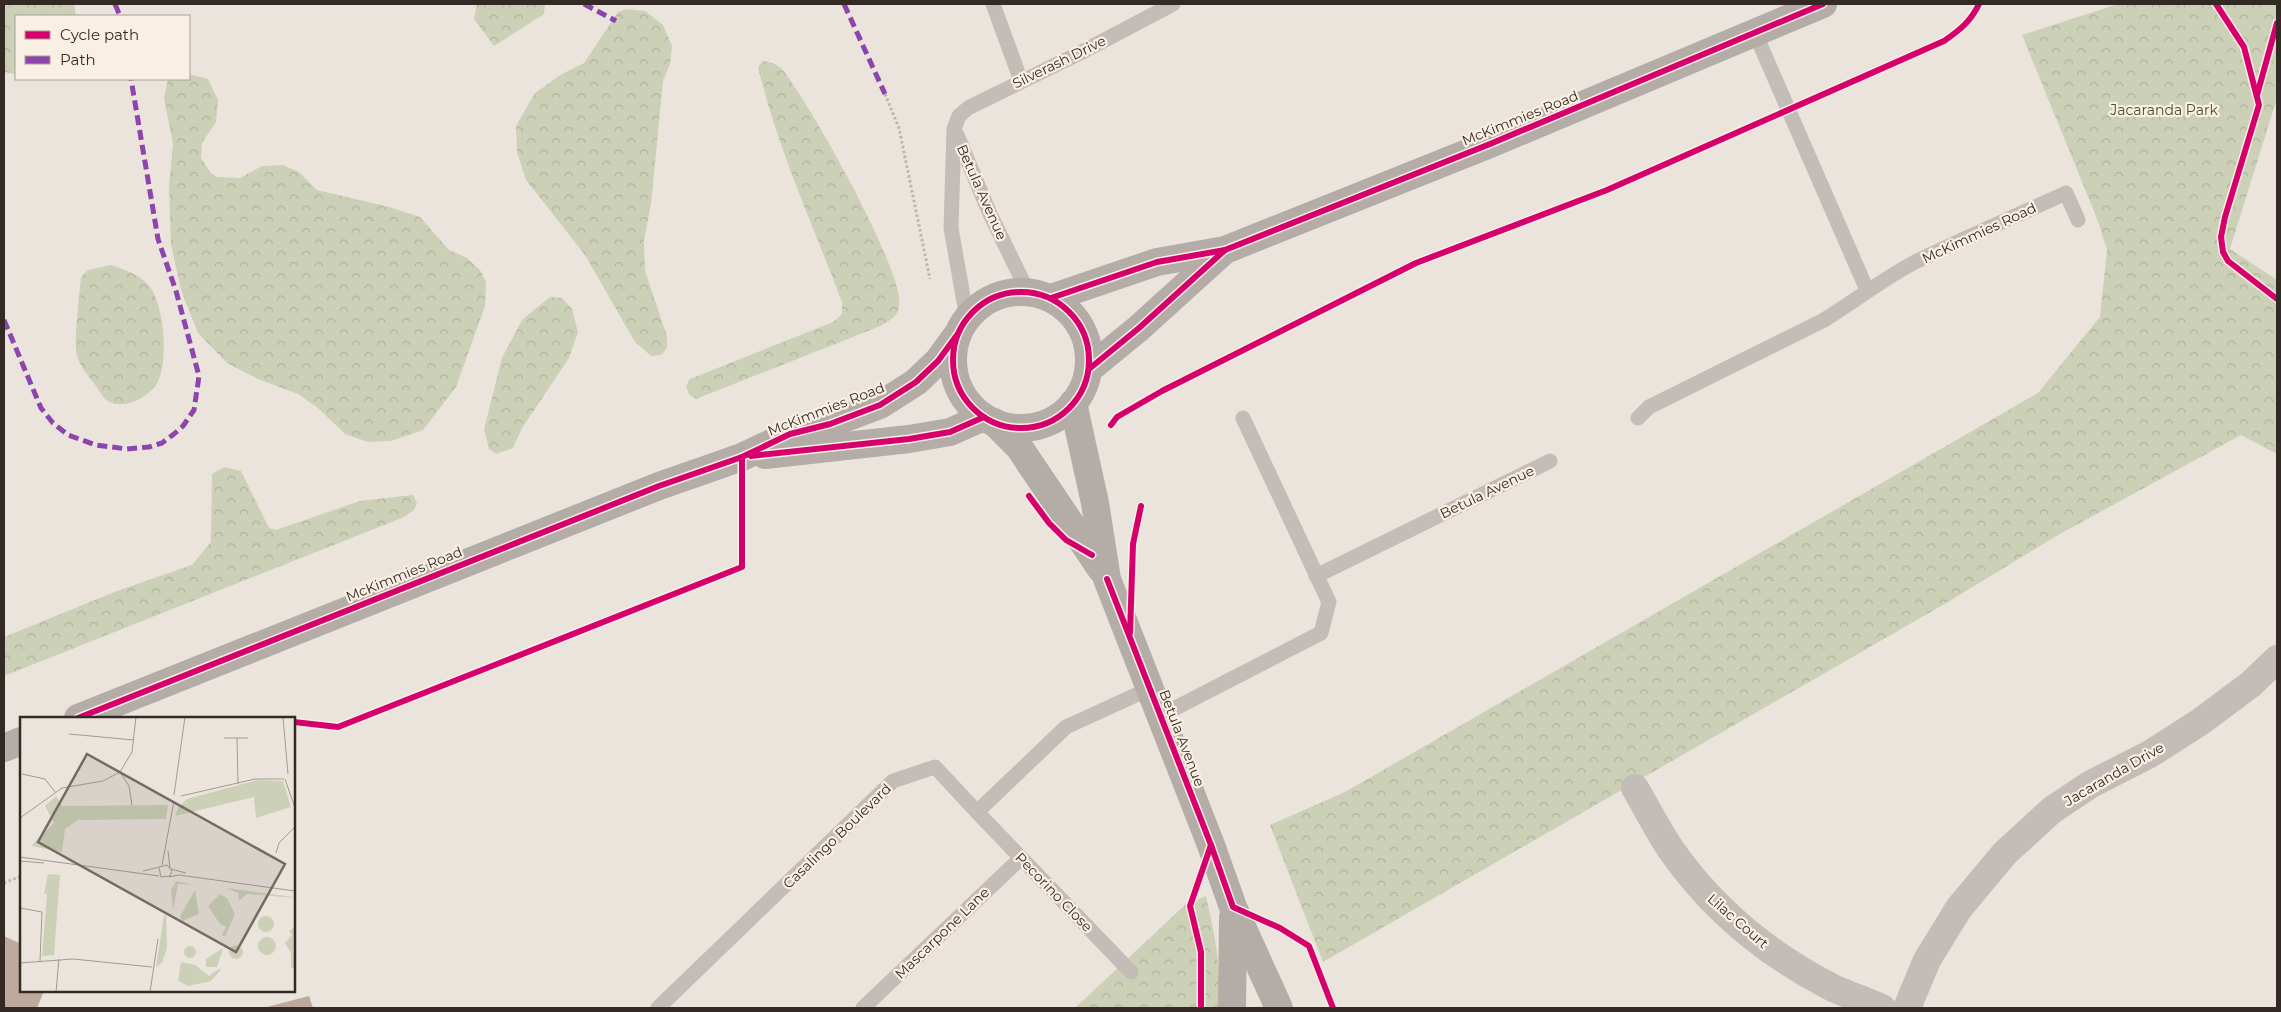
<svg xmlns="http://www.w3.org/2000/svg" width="2281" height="1012" font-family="Montserrat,sans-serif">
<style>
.forest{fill:url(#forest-crowns)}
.building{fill:#bfa89e}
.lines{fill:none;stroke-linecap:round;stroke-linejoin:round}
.path{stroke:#bcb5af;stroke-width:3;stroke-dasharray:2.5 2.5;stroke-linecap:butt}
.lane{stroke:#c4bcb6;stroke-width:15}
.street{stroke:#c4bcb6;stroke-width:28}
.secondary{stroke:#b4aca7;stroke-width:28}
.quiet{stroke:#8e44ad;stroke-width:5;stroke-dasharray:10 5;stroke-linecap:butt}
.cycleway-casing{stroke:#f9efe3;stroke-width:9}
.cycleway{stroke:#d6006c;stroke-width:6}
.labels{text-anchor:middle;stroke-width:4.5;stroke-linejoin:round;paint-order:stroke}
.street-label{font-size:14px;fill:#342a25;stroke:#f9efe3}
.park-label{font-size:14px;fill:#445329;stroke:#f9efe3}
.inset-road{fill:none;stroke:#a29a93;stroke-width:1}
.view{fill:#746b65;fill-opacity:0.15;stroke:#746b65;stroke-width:2.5}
.inset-edge{fill:none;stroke:#342a25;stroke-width:2.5}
</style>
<defs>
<pattern id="forest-crowns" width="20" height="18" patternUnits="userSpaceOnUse" patternTransform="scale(1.25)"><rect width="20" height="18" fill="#ccd0b6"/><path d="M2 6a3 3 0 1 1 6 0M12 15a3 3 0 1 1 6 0" fill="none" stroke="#b0b39c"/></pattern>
</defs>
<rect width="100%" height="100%" fill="#ebe4dd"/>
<g class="forest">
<path d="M4,4H74L76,16H16V74L4,72Z"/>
<path d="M477,4H545L544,14L494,46L474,19Z"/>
<path d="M2118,4H2277V98L2230,249L2277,280V454L2241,435L2058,535L1948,602L1323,962L1270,825L1345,792L2038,393L2100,317L2107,250L2098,221L2022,35Z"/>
<path d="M626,9L645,11L663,25L672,46L670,64L663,81L651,204L644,240L645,271L667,336V348L661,355L651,356L635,342L585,255L526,180L517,152L516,126L535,93L562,74L584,63L618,12Z"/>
<path d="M763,61C773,62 779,65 785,73C810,105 906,273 899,307C897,318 887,322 878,327L696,399L689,394L686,386L690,379L833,322L842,314V302C813,225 777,147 758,67Z"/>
<path d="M189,74L208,79L218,100L216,122L202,143L201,158L211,173L217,177L240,178L262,166L283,165L299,172L317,190L389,207L420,217L449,250L467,258L480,270L486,282L485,306L456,387L423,430L391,441L368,442L345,434L318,408L298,394L258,379L227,363L198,333L181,290L171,245L169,186L173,144L164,98L168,79H189Z"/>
<path d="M111,265C125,270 140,274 150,287C164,306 168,358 159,379C152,396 125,411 108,401C103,398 99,390 96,386C88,376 76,362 76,349C75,326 79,301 81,277L88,270Z"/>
<path d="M550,297L562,298L572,309L578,332L569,358L522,428L513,448L496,454L489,449L484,429L502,358L522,320Z"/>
<path d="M225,467L241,471L269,528L276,530L360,501L413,495L417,503L414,510L404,517L4,676V637L117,591L192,565L211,542L212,474Z"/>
<path d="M1206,896C1215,935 1221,968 1220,1008H1075L1185,905Z"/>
</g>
<g class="building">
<path d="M4,936L21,944V991H44L37,1008H4Z"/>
<path d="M309,996L313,1008H263Z"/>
</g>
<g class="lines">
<g class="path">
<path d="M885,94L899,128L930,279"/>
<path d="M4,883L21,876"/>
</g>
<g class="lane">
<path d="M993,4L1021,81"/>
<path d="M1755,33L1867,290"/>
<path d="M957,135L990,214L1028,292"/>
<path d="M967,319L951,228L954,129L959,116L968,108L1082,52L1173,4"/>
<path d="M1638,418L1649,407L1824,320C1855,301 1883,279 1915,262C1965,238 2016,216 2066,193L2078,220"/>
<path d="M1316,576L1550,461"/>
<path d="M1160,716L1321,633L1329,602L1243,418"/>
<path d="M977,812L1131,972"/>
<path d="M658,1008L893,781L935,767L977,812L1066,727L1149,689"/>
<path d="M863,1008L1021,858"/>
</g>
<g class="street">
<path d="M1635,788C1648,810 1659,833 1674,854C1715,911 1770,956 1833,988C1849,995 1866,1001 1882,1008"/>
<path d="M1907,1008L1927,960L1959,908L2005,853L2052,810L2091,784L2150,754L2200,722L2251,684L2277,659"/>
</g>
<g class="secondary">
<circle cx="1021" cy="360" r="68"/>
<path d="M1051,298L1157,262L1225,250L1490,144L1823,4"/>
<path d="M1089,369L1139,328L1225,250"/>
<path d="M1073,403L1095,503L1107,579L1211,845L1233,907L1279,1008"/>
<path d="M994,422L1019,447L1101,569"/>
<path d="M765,455L909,439L950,432L984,417"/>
<path d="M78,718L659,486L742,457L790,434L830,424L880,405L916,382L938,361L957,335"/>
<path d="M4,748L21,741"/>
<path d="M1232,1008L1233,917"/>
</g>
<g class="quiet">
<path d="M115,4L120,16"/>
<path d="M584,4L616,21"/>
<path d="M844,4L885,94"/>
<path d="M4,320L41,408L53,423L68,435L96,445L127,449L149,447L162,443L174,434L183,426L194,410L199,376L176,291L158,239L131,79"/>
</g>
<g class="cycleway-casing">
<g id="cycleway">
<path d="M2216,4L2244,47L2259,105L2225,217L2221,237L2223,252L2228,261L2277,299"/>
<path d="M2257,95L2277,23"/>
<circle cx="1021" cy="360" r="68"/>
<path d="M1051,298L1157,262L1225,250L1490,144L1823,4"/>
<path d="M1089,369L1139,328L1225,250"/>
<path d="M1111,425L1117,417L1162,391L1416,263L1607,190L1944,41C1960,30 1971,21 1979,4"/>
<path d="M751,456L909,439L950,432L984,417"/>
<path d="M1029,496L1049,523L1066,540L1092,555"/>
<path d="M1107,579L1211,845L1233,907L1280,928L1309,946L1333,1008"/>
<path d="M1130,633L1133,544L1141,506"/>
<path d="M78,718L659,486L742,457L790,434L830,424L880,405L916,382L938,361L957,335"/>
<path d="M294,722L338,727L742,567V457"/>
<path d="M1201,1008V952L1190,906L1211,845"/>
</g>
</g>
<use href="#cycleway" class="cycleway"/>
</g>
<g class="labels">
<g class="street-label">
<text transform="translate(1059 62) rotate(-26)" y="5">Silverash Drive</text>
<text transform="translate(1520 118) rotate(-22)" y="5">McKimmies Road</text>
<text transform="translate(982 192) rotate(66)" y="5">Betula Avenue</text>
<text transform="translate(1979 233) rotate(-25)" y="5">McKimmies Road</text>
<text transform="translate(826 409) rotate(-21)" y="5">McKimmies Road</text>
<text transform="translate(1487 492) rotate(-26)" y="5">Betula Avenue</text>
<text transform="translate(404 574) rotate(-22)" y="5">McKimmies Road</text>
<text transform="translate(1182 738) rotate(69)" y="5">Betula Avenue</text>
<text transform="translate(2114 774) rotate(-30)" y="5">Jacaranda Drive</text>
<text transform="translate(837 836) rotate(-44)" y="5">Casalingo Boulevard</text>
<text transform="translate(1054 892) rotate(46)" y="5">Pecorino Close</text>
<text transform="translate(1738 921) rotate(41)" y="5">Lilac Court</text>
<text transform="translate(942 933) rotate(-44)" y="5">Mascarpone Lane</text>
</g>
<g class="park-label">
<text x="2164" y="115">Jacaranda Park</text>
</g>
</g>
<g transform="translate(20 717)">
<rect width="275" height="275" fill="#ebe4dd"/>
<path d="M28,157L40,158L34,238L22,239L27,177H24Z" fill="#ccd0b6"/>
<path d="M238,63L263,64L271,90L236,101L234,80L155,99L159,89L167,82ZM36,79L42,89L148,88L146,102L58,103L45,112L42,135L11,129L34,106L25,89ZM156,164L175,168L158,167L153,193L151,173ZM206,171L274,180L275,181L227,177L219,184L218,176ZM175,173L179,197L162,204L160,199ZM200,177L207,181L215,197L205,220L202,218L206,210L200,207L188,189ZM144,198H146L147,231L142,246L136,250ZM238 207a8 8 0 1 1 16 0a8 8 0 1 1-16 0ZM275,209V253L271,250V236L265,226L272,218L269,214ZM238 229a9 9 0 1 1 18 0a9 9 0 1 1-18 0ZM209 235a7 7 0 1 1 14 0a7 7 0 1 1-14 0ZM164 235a6 6 0 1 1 12 0a6 6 0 1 1-12 0ZM203,231L197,250H186V242ZM161,245L175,248L189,259L199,252L201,253L191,264L168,269L158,264Z" fill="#ccd0b6"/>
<path class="inset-road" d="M263,0L268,57M49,17L114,23M204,21H228M217,21L218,67M100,55L109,69L112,88M2,57L25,62L35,75M265,62L275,91M154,78L165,0M161,79L235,62H264M0,101L42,71L83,64L100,55L112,35L116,0M148,134L150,151M256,136L259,126L275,110M0,140L139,159M0,144L24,146M142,148L154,84M151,152L166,156M123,154L147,148L152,154L150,159L141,160L139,151M149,160L159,158L275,174M0,191L22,195L20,244M0,246L53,242L132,250M36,275L39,242M130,275L138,222"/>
<path class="view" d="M67,37L265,147L216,235L18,125Z"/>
<rect width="275" height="275" class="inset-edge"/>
</g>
<rect width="2281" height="1012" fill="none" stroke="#342a25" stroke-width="10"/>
<rect x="15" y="15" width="175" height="65" fill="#f9efe3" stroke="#aaa097"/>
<rect x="25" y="31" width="25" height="8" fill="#d6006c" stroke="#aaa097"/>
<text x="60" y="40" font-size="15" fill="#342a25">Cycle path</text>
<rect x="25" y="56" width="25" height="8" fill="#8e44ad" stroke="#aaa097"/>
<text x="60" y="65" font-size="15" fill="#342a25">Path</text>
</svg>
